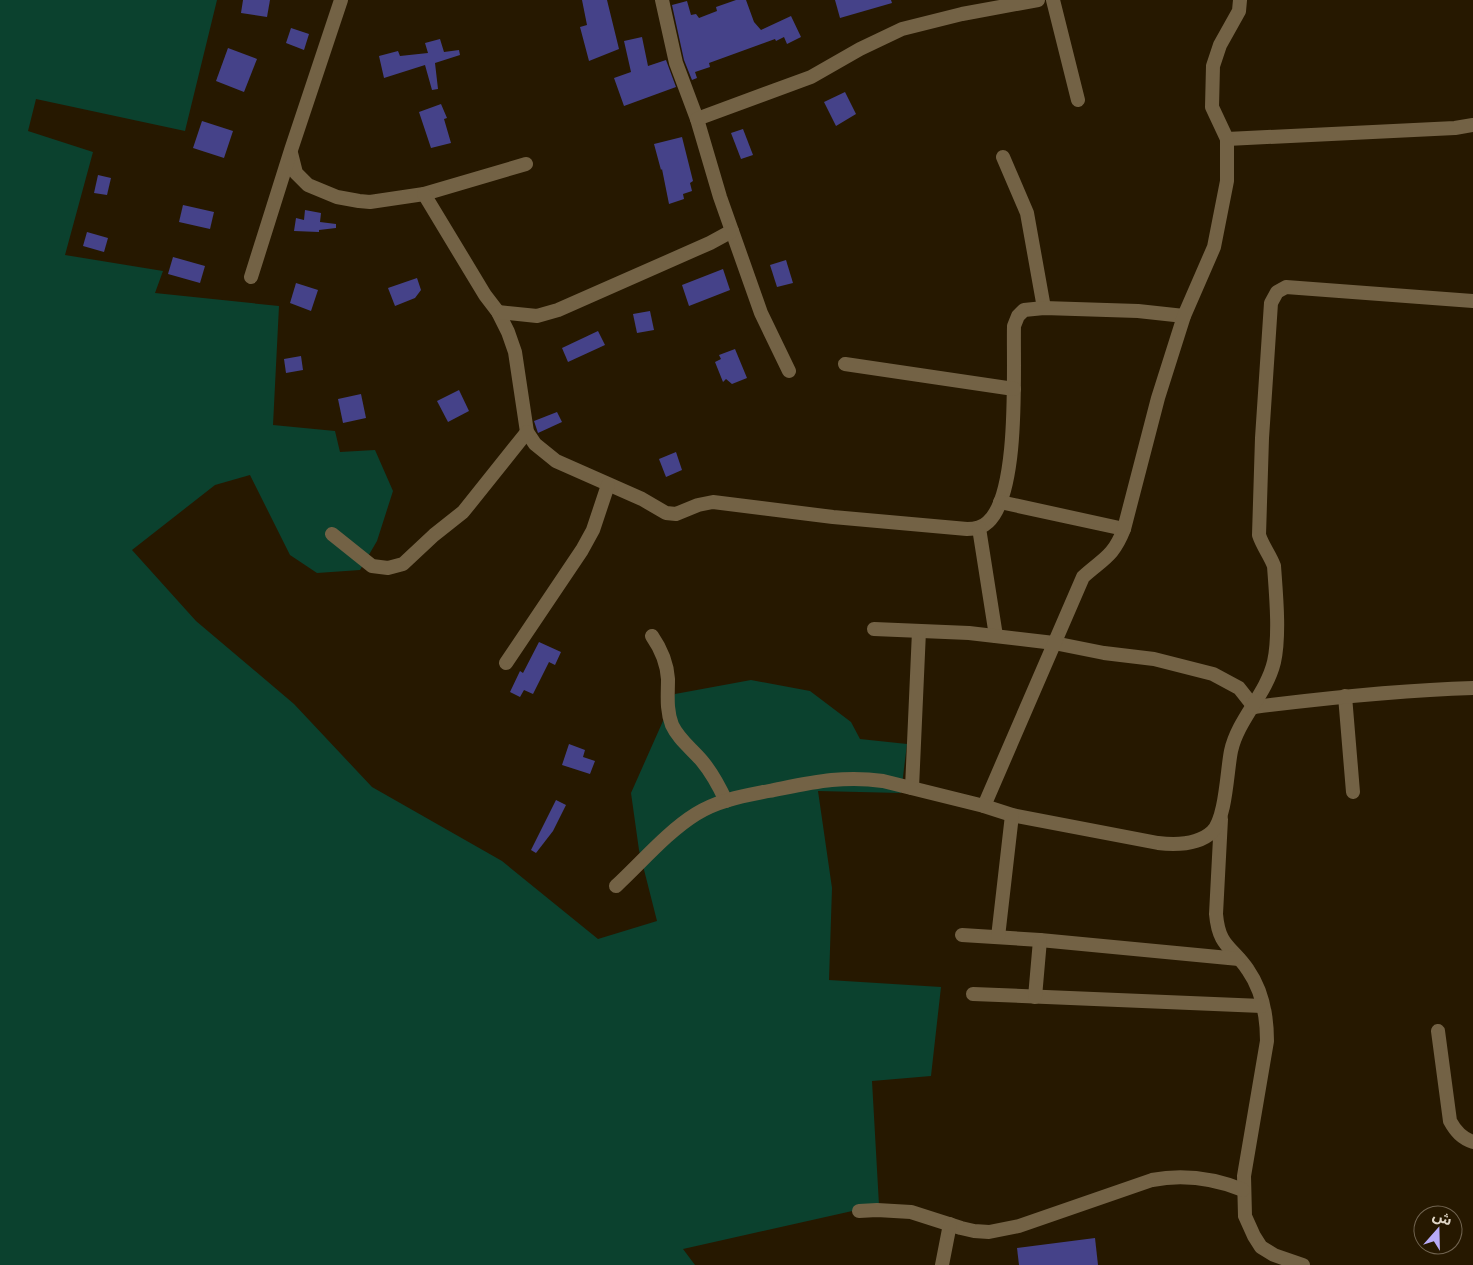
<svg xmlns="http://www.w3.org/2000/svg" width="1473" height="1265" font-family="'Public Sans','Noto Sans Arabic',sans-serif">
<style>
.green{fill:#0b412e}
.building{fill:#454289}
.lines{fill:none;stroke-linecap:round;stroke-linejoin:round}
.minor{stroke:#736245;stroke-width:14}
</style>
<rect width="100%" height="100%" fill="#261800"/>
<path class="green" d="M0,0H217L185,131L36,99L28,131L93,152L65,255L163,271L155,293L279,306L273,425L335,431L340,452L375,450L393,491L377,541L360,570L317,573L290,555L250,475L215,485L132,550L196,621L294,704L372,787L502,861L598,939L657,921L639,850L631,793L675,694L751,680L810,691L851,722L860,739L907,744L901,793L818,791L832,888L829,980L941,987L931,1076L872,1081L879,1205L683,1249L695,1265H0Z"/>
<g class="building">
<path d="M243,0H270L267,17L241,13Z"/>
<path d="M582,0H607L619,49L589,61L580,27L587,25Z"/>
<path d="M736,0H746L754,22L761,30L791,16L801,37L787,44L784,37L776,41L775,39L709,63L710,67L695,72L697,78L692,80L684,60L672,5L687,1L691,15L696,14L699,18L717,11L716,7Z"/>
<path d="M835,0H891L892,3L840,18Z"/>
<path d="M291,28L309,34L304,50L286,43Z"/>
<path d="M642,37L648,66L666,60L676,87L624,106L614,78L631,72L624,41Z"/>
<path d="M440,39L444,52L459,50L460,55L435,63L438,89L432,90L425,65L384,78L379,56L398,51L400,56L428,53L425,43Z"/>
<path d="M228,48L257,59L244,92L216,81Z"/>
<path d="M845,92L856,114L836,126L824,102Z"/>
<path d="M441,104L447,118L444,119L451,143L431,148L419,112Z"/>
<path d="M202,121L233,131L224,158L193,148Z"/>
<path d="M743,129L753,155L741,159L731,133Z"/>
<path d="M682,137L693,181L690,183L692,191L683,194L684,199L669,204L662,169L661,170L654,144Z"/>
<path d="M98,175L111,178L107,195L94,193Z"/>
<path d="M183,205L214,212L210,229L179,222Z"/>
<path d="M305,210L321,213L320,222L336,224V228L319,230V232L294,231L296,218L304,220Z"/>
<path d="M87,232L108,238L104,252L83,246Z"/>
<path d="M173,257L205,266L200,283L168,274Z"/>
<path d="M786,260L793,283L777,287L770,265Z"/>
<path d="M723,269L730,290L689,306L682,285Z"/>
<path d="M417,278L421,290L415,298L395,306L388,288Z"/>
<path d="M296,283L318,290L311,311L290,303Z"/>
<path d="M650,311L654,330L637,333L633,314Z"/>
<path d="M598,331L605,345L568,362L562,348Z"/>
<path d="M735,349L747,378L732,384L726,379L723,382L715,362L721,359L719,355Z"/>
<path d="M301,356L303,370L286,373L284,359Z"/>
<path d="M459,390L469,411L448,422L437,401Z"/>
<path d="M361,394L366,418L343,423L338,399Z"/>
<path d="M557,412L562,422L538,433L534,421Z"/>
<path d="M676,452L682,470L666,477L659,459Z"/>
<path d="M539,642L561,652L555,665L549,662L533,694L524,690L520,697L510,692L520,671L523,673Z"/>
<path d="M569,744L585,750L583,757L595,761L590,774L562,765Z"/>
<path d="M556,800L566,805L553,831L536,853L531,850Z"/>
<path d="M1095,1238L1098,1265H1019L1017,1248Z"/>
</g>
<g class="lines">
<g class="minor">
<path d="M662,0L676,63L697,119L720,197L761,313L789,371"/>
<path d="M1053,0L1078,100"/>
<path d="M697,119L811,77L860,49L902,29L962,14L1038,0"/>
<path d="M1227,139L1455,128L1473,125"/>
<path d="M291,153L296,173L308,185L337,197L359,201L370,202L424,194L526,164"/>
<path d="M1003,157L1027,213L1044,308"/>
<path d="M424,194L485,295L498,312L508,332L515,352L527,432L535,444L556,461L642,499L666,513L676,514L698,505L713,502L833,517L967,529C975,529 982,528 988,522C1020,493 1013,369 1014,326L1018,316L1024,310L1044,308L1138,311L1184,316"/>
<path d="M251,277L291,150L341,0"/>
<path d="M498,312L537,316L558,310L710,243L732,231"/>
<path d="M845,364L1014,389"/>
<path d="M1000,502L1124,529"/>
<path d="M979,528L996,636"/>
<path d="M332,534L372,566L388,568L403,564L434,535L463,512L527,432"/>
<path d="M874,629L969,633L1054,643L1104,653L1154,659L1213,674L1239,688L1254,707"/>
<path d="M652,636C661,649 667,663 668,679C668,695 666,709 672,725C679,740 691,748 702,761C712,773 719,786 726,801"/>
<path d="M506,663L582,550L593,530L608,485"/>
<path d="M1345,696L1353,792"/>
<path d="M1254,707C1326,698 1400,690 1473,688"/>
<path d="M912,788L919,631"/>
<path d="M984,806L1083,577C1104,558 1113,557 1124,529L1158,398L1184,316L1214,247L1227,181V139L1212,107L1213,66L1220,45L1239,11L1240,0"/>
<path d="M1221,819L1216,914C1219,948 1232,946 1248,970C1262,990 1267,1017 1267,1041L1244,1176L1245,1216L1254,1236L1261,1247L1274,1255L1303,1265"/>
<path d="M616,886C641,863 667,832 696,814C718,800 744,796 769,791C810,783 841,775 883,781L984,806L1012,815L1158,843C1176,845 1198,845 1212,832C1226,819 1227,770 1231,751C1238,719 1266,695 1274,662C1280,635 1276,594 1274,566C1270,555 1263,547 1259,535L1262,438L1271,303L1277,292L1286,287L1473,301"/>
<path d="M962,935L1040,940L1239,959"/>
<path d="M998,937L1012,815"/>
<path d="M973,994L1262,1006"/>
<path d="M1035,997L1040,940"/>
<path d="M1438,1031L1450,1121C1456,1132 1462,1138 1473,1142"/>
<path d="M859,1211L877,1210L911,1212L961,1228L974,1231L989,1232L1019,1226L1152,1180C1184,1174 1213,1178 1243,1190"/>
<path d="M942,1265L950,1224"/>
</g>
</g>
<g transform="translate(1438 1230) rotate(20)"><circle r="24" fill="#261800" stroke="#716450"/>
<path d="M0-4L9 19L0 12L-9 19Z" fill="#b8abf7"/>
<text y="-8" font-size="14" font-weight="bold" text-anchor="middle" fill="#e1d7c7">ش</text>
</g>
</svg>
